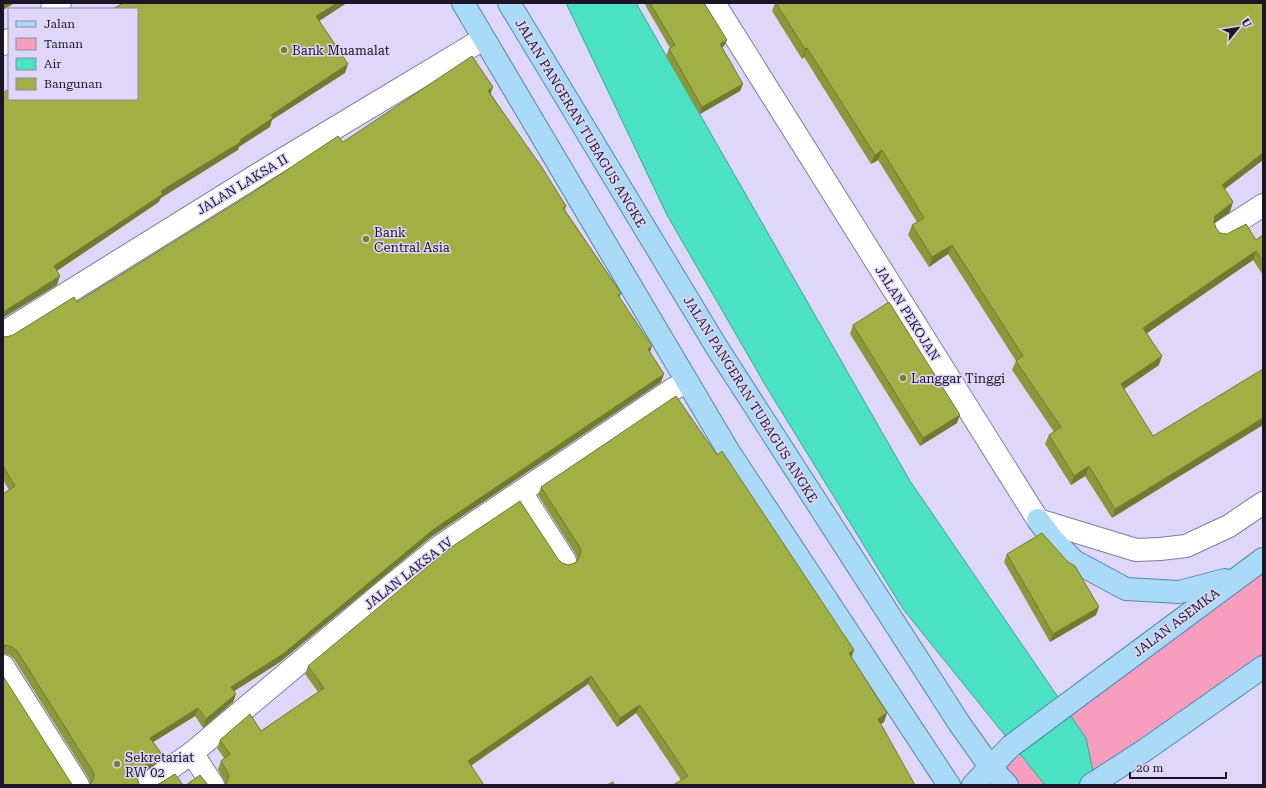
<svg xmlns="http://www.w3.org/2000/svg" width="1266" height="788" font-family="'Roboto Serif',serif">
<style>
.green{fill:#f79dbe}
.water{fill:#4ae2c3;stroke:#3ca594}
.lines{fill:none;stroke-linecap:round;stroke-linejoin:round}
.minor-casing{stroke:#857ba2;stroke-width:24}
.major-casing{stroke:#5286ac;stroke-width:24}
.minor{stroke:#fff;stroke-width:22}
.major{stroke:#a9dbf8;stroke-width:22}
.wall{fill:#8a973a}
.shaded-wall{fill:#717b30}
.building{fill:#a1b044;stroke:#717b30}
.poi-dot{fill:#76822f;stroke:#dfd7f9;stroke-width:1.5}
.labels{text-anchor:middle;stroke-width:3;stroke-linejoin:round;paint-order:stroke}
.poi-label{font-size:13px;fill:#1a1625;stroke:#dfd7f9;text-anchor:start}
.street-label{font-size:13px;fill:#1a1625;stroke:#dfd7f9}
</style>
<rect width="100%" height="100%" fill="#dfd7f9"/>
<path class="green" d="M1263,559V667L1091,785H1007L991,768Z"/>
<path class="water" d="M566,3H636L910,481L1086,738L1096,785H1045L903,609L767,388L667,215Z"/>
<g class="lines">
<g class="minor-casing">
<g id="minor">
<path d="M714,3L1038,520L1136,550L1160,549L1186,546L1229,526L1263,503"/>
<path d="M52,9L60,3"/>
<path d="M3,44L9,40"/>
<path d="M1223,231L1263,205"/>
<path d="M3,333L270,167L483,39"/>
<path d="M521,492L565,561"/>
<path d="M3,666L78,785"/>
<path d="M192,753L213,785"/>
<path d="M146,785L192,753L386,590L439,547L673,389L687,382"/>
</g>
</g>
<g class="major-casing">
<g id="major">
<path d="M463,3L729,452L949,785"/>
<path d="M509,3L716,346L959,723L991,768L1007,785"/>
<path d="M1038,520L1053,540L1074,561L1126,589L1179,592L1225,580"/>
<path d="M973,785L1011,746L1263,559"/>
<path d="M1091,785L1145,750L1263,667"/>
</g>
</g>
<use href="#minor" class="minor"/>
<use href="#major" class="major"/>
</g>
<g class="wall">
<path d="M644,3H704L727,40L724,46L722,48L743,84L740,91L700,114L666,56L669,49L670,48Z"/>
<path d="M775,3H1263V160L1225,189L1230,212L1214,223L1216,228L1220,233L1256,240L1263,235V275L1253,260L1147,333L1159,365L1124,389L1153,436L1112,518L1085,476L1071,485L1045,444L1049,435L1054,432L1012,370L1016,361L948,254L929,267L908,235L912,225L917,222L878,160L871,164L804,57L802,59L772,11Z"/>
<path d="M491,94L566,206L565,210L621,293L619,298L650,352L661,382L431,537L280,662L234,691L236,694L233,702L203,728L195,716L153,742L161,753L158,762L137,778L90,784L89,779L14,659L9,655L3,654V494L9,490L3,480V336L6,337L13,335L77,302L343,142Z"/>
<path d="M853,325L957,423L920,446L850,334Z"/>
<path d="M717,455L854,650L851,657L887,713L884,722L881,724L681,780L636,713L617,727L588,684L471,766L225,784L218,769L221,761L224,758L217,748L220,740L261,731L318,692L305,674L308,666L558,559L562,563L568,565L575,563L577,560L576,555L538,495L541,487Z"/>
<path d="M1007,554L1096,615L1050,642L1004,562Z"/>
</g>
<g class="shaded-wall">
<path d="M4,3H15L3,10V4Z"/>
<path d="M337,3H347L313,25L316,16Z"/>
<path d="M727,40L724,46L717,51L720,44Z"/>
<path d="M807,48L804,57L802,59L805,49Z"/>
<path d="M348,64L345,73L272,120L270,127L239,147L238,150L161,198L159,202L51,275L54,266L161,191L240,140L271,115Z"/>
<path d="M743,84L740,91L700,114L702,107Z"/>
<path d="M493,87L490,96L488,91Z"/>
<path d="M882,150L878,160L871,164L875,155Z"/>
<path d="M1263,153V160L1218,194L1222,185Z"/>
<path d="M1233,202L1230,212L1212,225L1215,216Z"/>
<path d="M952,245L948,254L929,267L932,257Z"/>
<path d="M1256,251L1253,260L1140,338L1143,328Z"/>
<path d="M60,276L57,285L3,318V312Z"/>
<path d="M621,293L618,301V295Z"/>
<path d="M652,346L649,355L648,349Z"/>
<path d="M1162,356L1159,365L1118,393L1121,384Z"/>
<path d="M664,374L661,382L431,537L280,662L228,695L231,687L434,529Z"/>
<path d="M960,415L957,423L920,446L923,438Z"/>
<path d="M1263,418V425L1112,518L1115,509Z"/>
<path d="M1089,466L1085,476L1071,485L1074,476Z"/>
<path d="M1099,607L1096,615L1050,642L1053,634Z"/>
<path d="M6,645L3,653V646Z"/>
<path d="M854,650L851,659L849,653Z"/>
<path d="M591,676L588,684L464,770L468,761Z"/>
<path d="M236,694L233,702L203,728L206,719Z"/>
<path d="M640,705L636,713L617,727L620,718Z"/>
<path d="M198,708L195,716L147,746L150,738Z"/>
<path d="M887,713L884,722L875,728L878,719Z"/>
<path d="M161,753L158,762L135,779L138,771Z"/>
</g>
<g class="building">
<path d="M123,3H337L316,16L348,64L271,115L273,118L240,140L241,142L161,191L163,194L54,266L60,276L3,312V93L9,89V99H137V9H113Z"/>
<path d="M650,3H704L727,40L720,44L743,84L702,107L669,49L675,45Z"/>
<path d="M776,3H1263V153L1222,185L1233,202L1215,216L1214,222L1216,228L1220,233L1227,234L1246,224L1256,240L1263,235V261L1256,251L1143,328L1162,356L1121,384L1153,436L1263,369V418L1115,509L1089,466L1074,476L1049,435L1061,427L1016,361L1023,356L952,245L932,257L912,225L924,218L882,150L875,155L807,48L805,49Z"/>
<path d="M472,56L493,87L488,91L541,166L566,206L563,208L621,293L618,295L652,346L648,349L664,374L434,529L283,654L231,687L236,694L206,719L198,708L150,738L161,753L138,771L137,777L139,784L141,785H89L92,782L94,776L92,770L17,651L12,647L6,645L3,646V494L15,486L3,466V336L6,337L13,335L74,297L77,302L252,193L338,136L343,142Z"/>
<path d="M889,302L960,415L923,438L853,325Z"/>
<path d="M676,396L717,455L722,451L854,650L849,653L887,713L878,719L915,785H673L688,776L640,705L620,718L591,676L468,761L484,785H225L227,782L229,775L221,761L230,754L220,740L250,714L261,731L324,688L308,666L450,548L520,501L558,559L562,563L568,565L575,563L579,558L581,551L579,546L541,487Z"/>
<path d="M1042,533L1068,562L1075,566L1099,607L1053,634L1007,554Z"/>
<path d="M3,676L71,783L73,785H3Z"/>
<path d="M175,774L183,785H157Z"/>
<path d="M200,775L208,785H186Z"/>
<path d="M613,782L615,785H607Z"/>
</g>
<g class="poi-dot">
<circle cx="284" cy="50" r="4"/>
<circle cx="366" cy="239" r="4"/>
<circle cx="903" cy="378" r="4"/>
<circle cx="117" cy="764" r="4"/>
</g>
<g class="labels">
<g class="poi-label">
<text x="292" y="55">Bank Muamalat</text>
<text x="374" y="237">Bank<tspan x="374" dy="15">Central Asia</tspan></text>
<text x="911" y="383">Langgar Tinggi</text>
<text x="125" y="762">Sekretariat<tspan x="125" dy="15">RW 02</tspan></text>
</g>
<g class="street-label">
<text transform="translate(581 123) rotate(59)" y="5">JALAN PANGERAN TUBAGUS ANGKE</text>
<text transform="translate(242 184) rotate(-31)" y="5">JALAN LAKSA II</text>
<text transform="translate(908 313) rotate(58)" y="5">JALAN PEKOJAN</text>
<text transform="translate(751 399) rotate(58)" y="5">JALAN PANGERAN TUBAGUS ANGKE</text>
<text transform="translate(408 573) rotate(-38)" y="5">JALAN LAKSA IV</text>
<text transform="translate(1176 622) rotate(-37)" y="5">JALAN ASEMKA</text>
</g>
</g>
<rect width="1266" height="788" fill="none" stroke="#1a1625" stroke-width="8"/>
<rect x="8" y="8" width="130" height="92" fill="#dfd7f9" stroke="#908aa4"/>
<rect x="16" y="21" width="20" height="6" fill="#a9dbf8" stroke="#908aa4"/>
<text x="44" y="28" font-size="12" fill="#1a1625">Jalan</text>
<rect x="16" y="38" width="20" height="12" fill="#f79dbe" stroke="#908aa4"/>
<text x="44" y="48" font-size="12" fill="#1a1625">Taman</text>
<rect x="16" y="58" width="20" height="12" fill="#4ae2c3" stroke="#908aa4"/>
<text x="44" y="68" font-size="12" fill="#1a1625">Air</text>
<rect x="16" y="78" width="20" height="12" fill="#a1b044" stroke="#908aa4"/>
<text x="44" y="88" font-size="12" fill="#1a1625">Bangunan</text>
<g transform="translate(1238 28) rotate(60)" stroke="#dfd7f9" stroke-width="3" paint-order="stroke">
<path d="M0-3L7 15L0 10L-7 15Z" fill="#1a1625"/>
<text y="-6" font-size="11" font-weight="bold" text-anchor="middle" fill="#1a1625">U</text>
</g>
<path d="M1130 772v6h96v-6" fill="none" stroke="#1a1625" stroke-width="2"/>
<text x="1136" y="772" font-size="12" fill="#1a1625" stroke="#dfd7f9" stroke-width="3" paint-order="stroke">20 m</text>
</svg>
